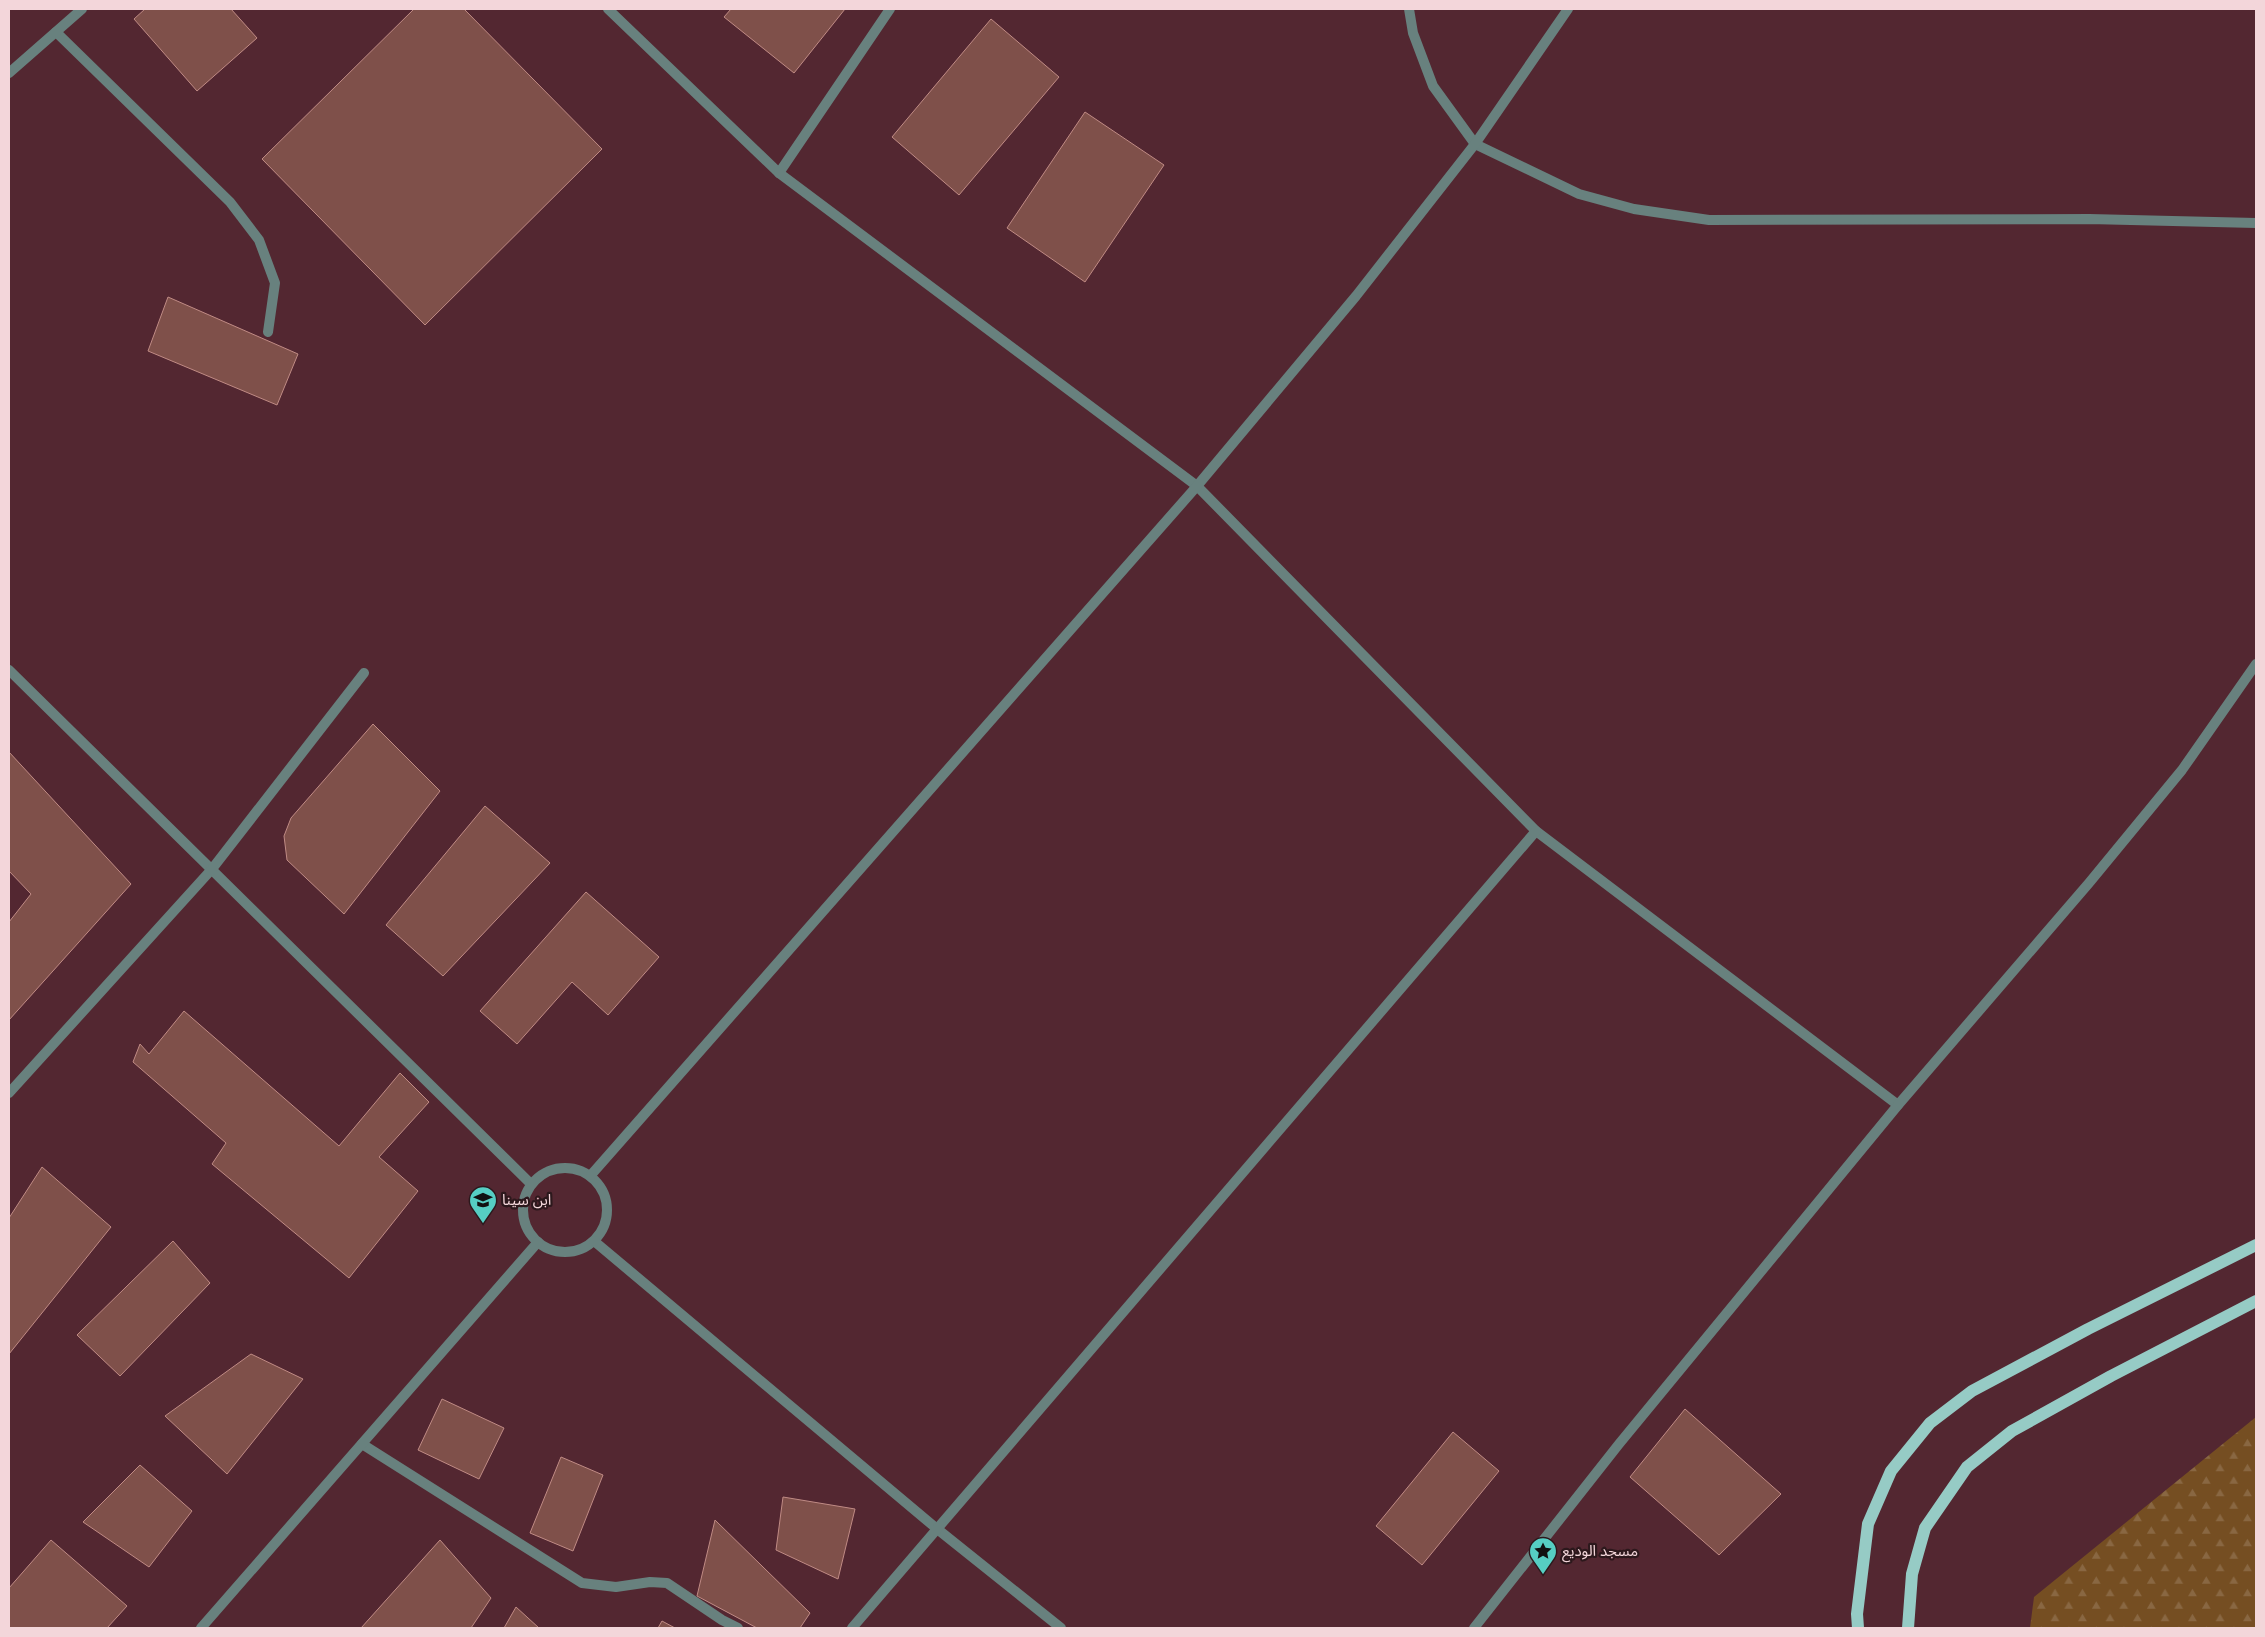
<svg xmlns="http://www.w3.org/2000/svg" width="2265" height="1637" font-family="Montserrat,'Noto Sans Arabic',sans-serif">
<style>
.forest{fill:url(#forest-firs)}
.building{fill:#7f504a;stroke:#c08b85}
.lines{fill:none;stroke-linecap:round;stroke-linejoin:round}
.street{stroke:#68817e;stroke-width:10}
.primary{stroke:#96cbc5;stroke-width:12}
.labels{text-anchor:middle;stroke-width:4.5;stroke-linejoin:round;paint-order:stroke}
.poi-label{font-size:15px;fill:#f3d6da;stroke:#2c181c;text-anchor:start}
</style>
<defs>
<pattern id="forest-firs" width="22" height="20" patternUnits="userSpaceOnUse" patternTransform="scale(1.25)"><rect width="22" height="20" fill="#754e22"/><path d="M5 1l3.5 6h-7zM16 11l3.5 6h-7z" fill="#896742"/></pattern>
</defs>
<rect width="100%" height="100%" fill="#532731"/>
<path class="forest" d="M2256,1417V1628H2030L2034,1597Z"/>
<g class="building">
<path d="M145,9H231L257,38L197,91L134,19Z"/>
<path d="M414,9H464L602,149L425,325L262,159Z"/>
<path d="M731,9H845L794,73L724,17Z"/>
<path d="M991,19L1059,77L959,195L892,137Z"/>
<path d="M1085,112L1164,165L1085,282L1007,228Z"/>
<path d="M168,297L298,354L277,405L148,351Z"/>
<path d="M373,724L440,791L344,914L287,860L284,836L291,818Z"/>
<path d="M9,752L131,884L9,1020V922L31,894L9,871Z"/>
<path d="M485,806L550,863L443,976L386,925Z"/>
<path d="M586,892L659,957L608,1015L572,982L517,1044L480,1011Z"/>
<path d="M184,1011L339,1146L400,1073L429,1102L379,1157L418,1191L349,1278L212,1164L226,1143L133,1062L140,1044L149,1054Z"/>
<path d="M42,1167L111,1227L9,1354V1218Z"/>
<path d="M173,1241L210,1283L120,1376L77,1335Z"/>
<path d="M251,1354L303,1379L227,1474L165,1416Z"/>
<path d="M442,1399L504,1428L479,1479L418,1450Z"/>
<path d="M1685,1409L1781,1494L1719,1555L1630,1477Z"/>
<path d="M1453,1432L1499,1471L1422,1565L1376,1526Z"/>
<path d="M561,1457L603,1475L573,1551L530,1533Z"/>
<path d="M140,1465L192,1511L149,1567L83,1522Z"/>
<path d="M783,1497L855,1509L838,1579L776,1550Z"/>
<path d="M715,1520L810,1613L800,1628H757L697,1596Z"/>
<path d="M51,1540L127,1606L107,1628H9V1588Z"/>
<path d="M440,1540L491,1598L471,1628H361Z"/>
<path d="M516,1607L539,1628H504Z"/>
<path d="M662,1621L675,1628H658Z"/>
</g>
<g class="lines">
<g class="street">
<path d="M608,9L779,173L1197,486L1536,831L1898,1105"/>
<path d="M1409,9L1413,33L1433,86L1475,144L1579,194L1634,209L1709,220L2089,219L2256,223"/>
<path d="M56,32L230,202L259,240L275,283L268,332"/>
<path d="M9,73L82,9"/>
<path d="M779,173L890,9"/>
<path d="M9,670L531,1184"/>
<path d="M9,1093L212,869L364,673"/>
<circle cx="565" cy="1210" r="42"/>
<path d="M591,1175L1197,486L1356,296L1475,144L1568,9"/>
<path d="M594,1241L936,1528L1061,1628"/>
<path d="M362,1444L582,1583L616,1587L650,1582L667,1583L722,1620L738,1628"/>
<path d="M201,1628L538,1242"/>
<path d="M852,1628L1536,831"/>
<path d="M1474,1628L1619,1444L1898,1105L2089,883L2182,770L2256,664"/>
</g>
<g class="primary">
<path d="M1858,1628L1857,1614L1868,1524L1891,1471L1930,1423L1972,1391L2088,1329L2256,1245"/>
<path d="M1908,1628L1912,1574L1925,1528L1967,1467L2012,1431L2111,1376L2256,1301"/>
</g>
</g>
<defs>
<g id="school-pin" transform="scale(1.4375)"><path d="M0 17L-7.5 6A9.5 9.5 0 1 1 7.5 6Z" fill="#56cec3" stroke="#2c181c"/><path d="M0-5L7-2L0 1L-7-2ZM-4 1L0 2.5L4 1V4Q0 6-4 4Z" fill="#111"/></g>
<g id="sight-pin" transform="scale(1.4375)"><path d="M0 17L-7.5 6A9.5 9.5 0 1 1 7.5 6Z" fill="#56cec3" stroke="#2c181c"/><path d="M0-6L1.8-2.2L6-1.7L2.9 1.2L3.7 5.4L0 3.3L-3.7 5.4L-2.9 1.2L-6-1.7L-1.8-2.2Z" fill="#111"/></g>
</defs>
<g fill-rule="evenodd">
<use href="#school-pin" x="483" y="1200"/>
<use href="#sight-pin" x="1543" y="1551"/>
</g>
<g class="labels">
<g class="poi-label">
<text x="502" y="1205">ابن سينا</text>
<text x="1562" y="1556">مسجد الوديع</text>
</g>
</g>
<rect width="2265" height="1637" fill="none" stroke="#f3d6da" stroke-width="20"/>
</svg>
